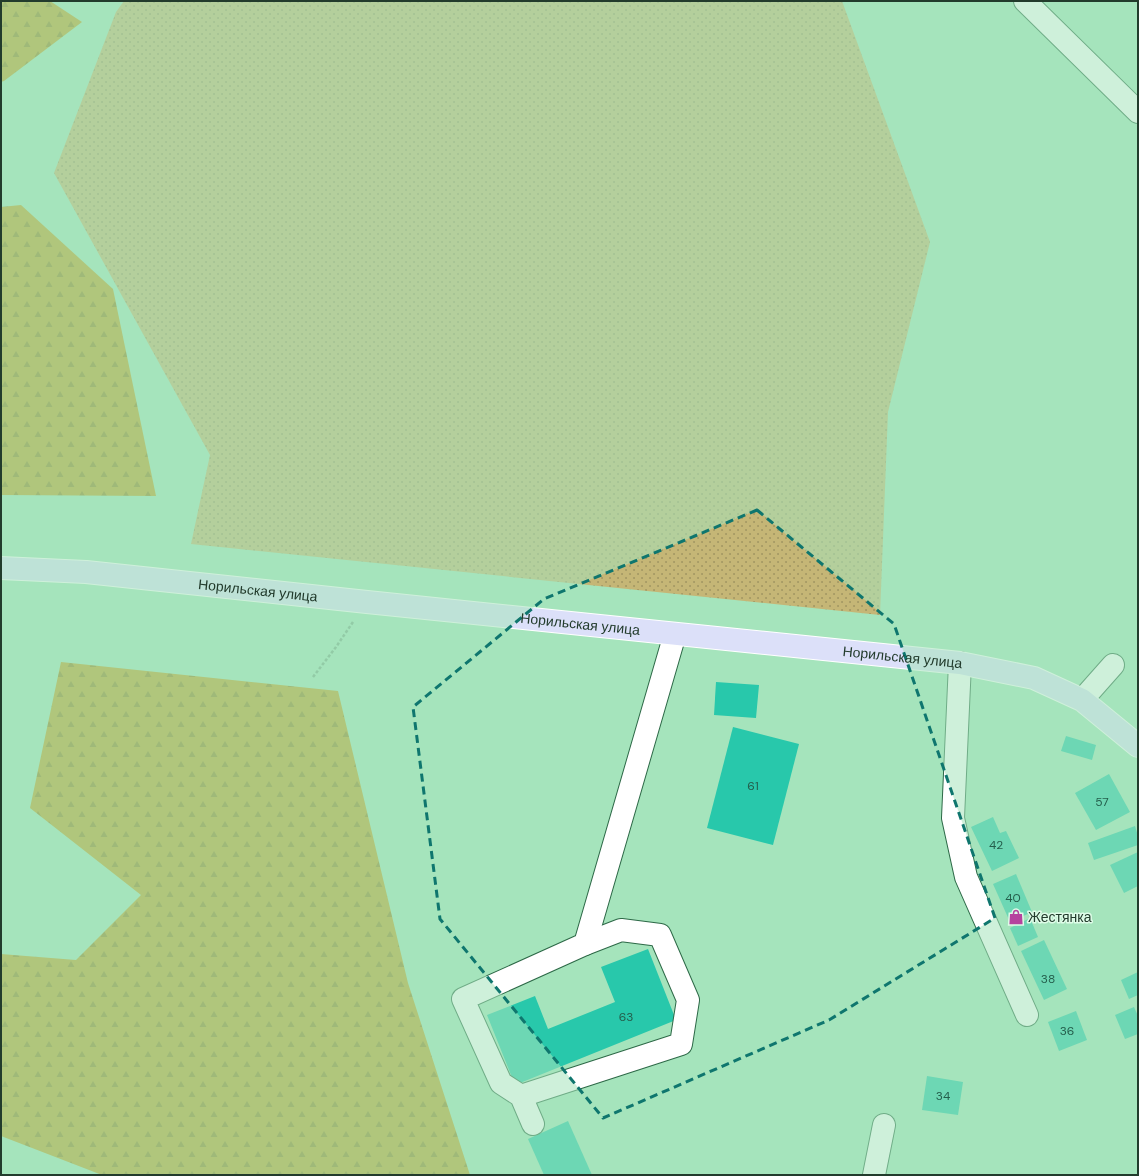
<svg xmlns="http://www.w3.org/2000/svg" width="1139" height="1176" font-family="'DM Sans',sans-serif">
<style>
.grass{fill:url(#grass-dots)}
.forest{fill:url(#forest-firs)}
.building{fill:#28c8ab}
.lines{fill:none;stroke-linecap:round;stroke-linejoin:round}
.minor-casing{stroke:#2d6947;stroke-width:24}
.major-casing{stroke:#fff;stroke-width:24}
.path{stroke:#7aad8d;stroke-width:2.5;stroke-dasharray:3 2;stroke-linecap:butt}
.minor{stroke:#fff;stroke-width:22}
.major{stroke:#dce0f9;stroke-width:22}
.marked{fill:none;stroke:#0f766e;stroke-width:3;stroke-dasharray:8 5;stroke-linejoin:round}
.labels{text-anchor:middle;stroke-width:3;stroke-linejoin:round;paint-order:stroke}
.number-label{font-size:12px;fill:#245e4c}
.street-label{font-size:14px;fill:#223b2c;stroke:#defce8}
.poi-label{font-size:14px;fill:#223b2c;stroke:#defce8;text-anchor:start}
</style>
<defs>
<pattern id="grass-dots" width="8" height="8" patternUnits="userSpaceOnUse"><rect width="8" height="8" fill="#c5b676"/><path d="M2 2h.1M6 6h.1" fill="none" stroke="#a09561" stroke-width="1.8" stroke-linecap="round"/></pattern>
<pattern id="forest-firs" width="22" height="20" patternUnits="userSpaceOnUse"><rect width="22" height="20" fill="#bca32f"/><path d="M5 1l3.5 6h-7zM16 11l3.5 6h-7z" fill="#988628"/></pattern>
</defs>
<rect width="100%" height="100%" fill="#a5e4bc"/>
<path class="grass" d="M124,1H842L930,242L888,412L880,615L191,544L210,455L54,173L116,12Z"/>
<g class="forest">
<path d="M1,1H50L82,22L4,81L1,82Z"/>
<path d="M21,205L113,289L156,496L1,495V207Z"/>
<path d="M61,662L338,691L408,983L470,1175H102L1,1136V954L76,960L141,895L30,808Z"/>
</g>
<g class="building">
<path d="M716,682L759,685L756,718L714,715Z"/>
<path d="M733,727L799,744L773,845L707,828Z"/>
<path d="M1066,736L1096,745L1092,760L1061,751Z"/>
<path d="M1109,774L1130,812L1096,830L1075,793Z"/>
<path d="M993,817L1000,833L1006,831L1019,858L992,871L971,827Z"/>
<path d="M1135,826L1138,836V845L1094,860L1088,843Z"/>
<path d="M1138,852V886L1124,893L1110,865Z"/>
<path d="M1016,874L1032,912L1010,922L993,884Z"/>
<path d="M1030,918L1038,937L1018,946L1010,928Z"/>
<path d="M1044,940L1067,989L1044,1000L1021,951Z"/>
<path d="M648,949L676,1020L515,1085L487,1015L535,996L548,1029L615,1002L601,967Z"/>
<path d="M1138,972V995L1129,999L1121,980Z"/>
<path d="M1134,1007L1138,1016V1034L1125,1039L1115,1015Z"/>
<path d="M1076,1011L1087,1040L1059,1051L1048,1022Z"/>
<path d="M927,1076L963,1082L958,1115L922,1110Z"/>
<path d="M568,1121L592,1175H544L528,1139Z"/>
</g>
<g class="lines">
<g class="minor-casing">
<g id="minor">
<path d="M1025,1L1138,112"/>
<path d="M960,663L953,818L966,877L1027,1015"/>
<path d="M1082,700L1113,665"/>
<path d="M521,1096L681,1044L688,1000L660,935L621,930L585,944"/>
<path d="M533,1124L521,1096L501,1083L463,999L585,944L675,634"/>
<path d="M874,1175L884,1125"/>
</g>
</g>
<g class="major-casing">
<g id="major">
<path id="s1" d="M1,568L86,572L367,602L960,663L1034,678L1082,700L1138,746"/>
</g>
</g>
<path class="path" d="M313,677L336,647L353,622"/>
<use href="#minor" class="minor"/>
<use href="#major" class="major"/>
</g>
<path d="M0 0H1139V1176H0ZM757,510L894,624L995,918L829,1020L603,1118L440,919L413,707L544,599Z" fill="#a5e4bc" fill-opacity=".55" fill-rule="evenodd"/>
<path class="marked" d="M757,510L894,624L995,918L829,1020L603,1118L440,919L413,707L544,599Z"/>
<defs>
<g id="shop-bare" transform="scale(1.2)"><path d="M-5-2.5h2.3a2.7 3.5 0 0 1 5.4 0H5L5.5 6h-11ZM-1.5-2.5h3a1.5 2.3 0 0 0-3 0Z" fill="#b5439e" stroke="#defce8" stroke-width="2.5" paint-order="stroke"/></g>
</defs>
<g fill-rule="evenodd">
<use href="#shop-bare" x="1016" y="917"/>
</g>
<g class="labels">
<g class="number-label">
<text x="753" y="790">61</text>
<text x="1102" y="806">57</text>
<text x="996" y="849">42</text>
<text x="1013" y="902">40</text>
<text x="1048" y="983">38</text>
<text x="626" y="1021">63</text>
<text x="1067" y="1035">36</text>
<text x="943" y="1100">34</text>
</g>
<g class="street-label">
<text dy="5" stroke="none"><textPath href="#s1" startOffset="258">Норильская улица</textPath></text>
<text dy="5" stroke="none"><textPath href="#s1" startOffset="582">Норильская улица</textPath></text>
<text dy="5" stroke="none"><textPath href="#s1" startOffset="906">Норильская улица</textPath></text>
</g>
<g class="poi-label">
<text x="1028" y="922">Жестянка</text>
</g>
</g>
<rect width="1139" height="1176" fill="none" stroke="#223b2c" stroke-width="4"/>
</svg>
